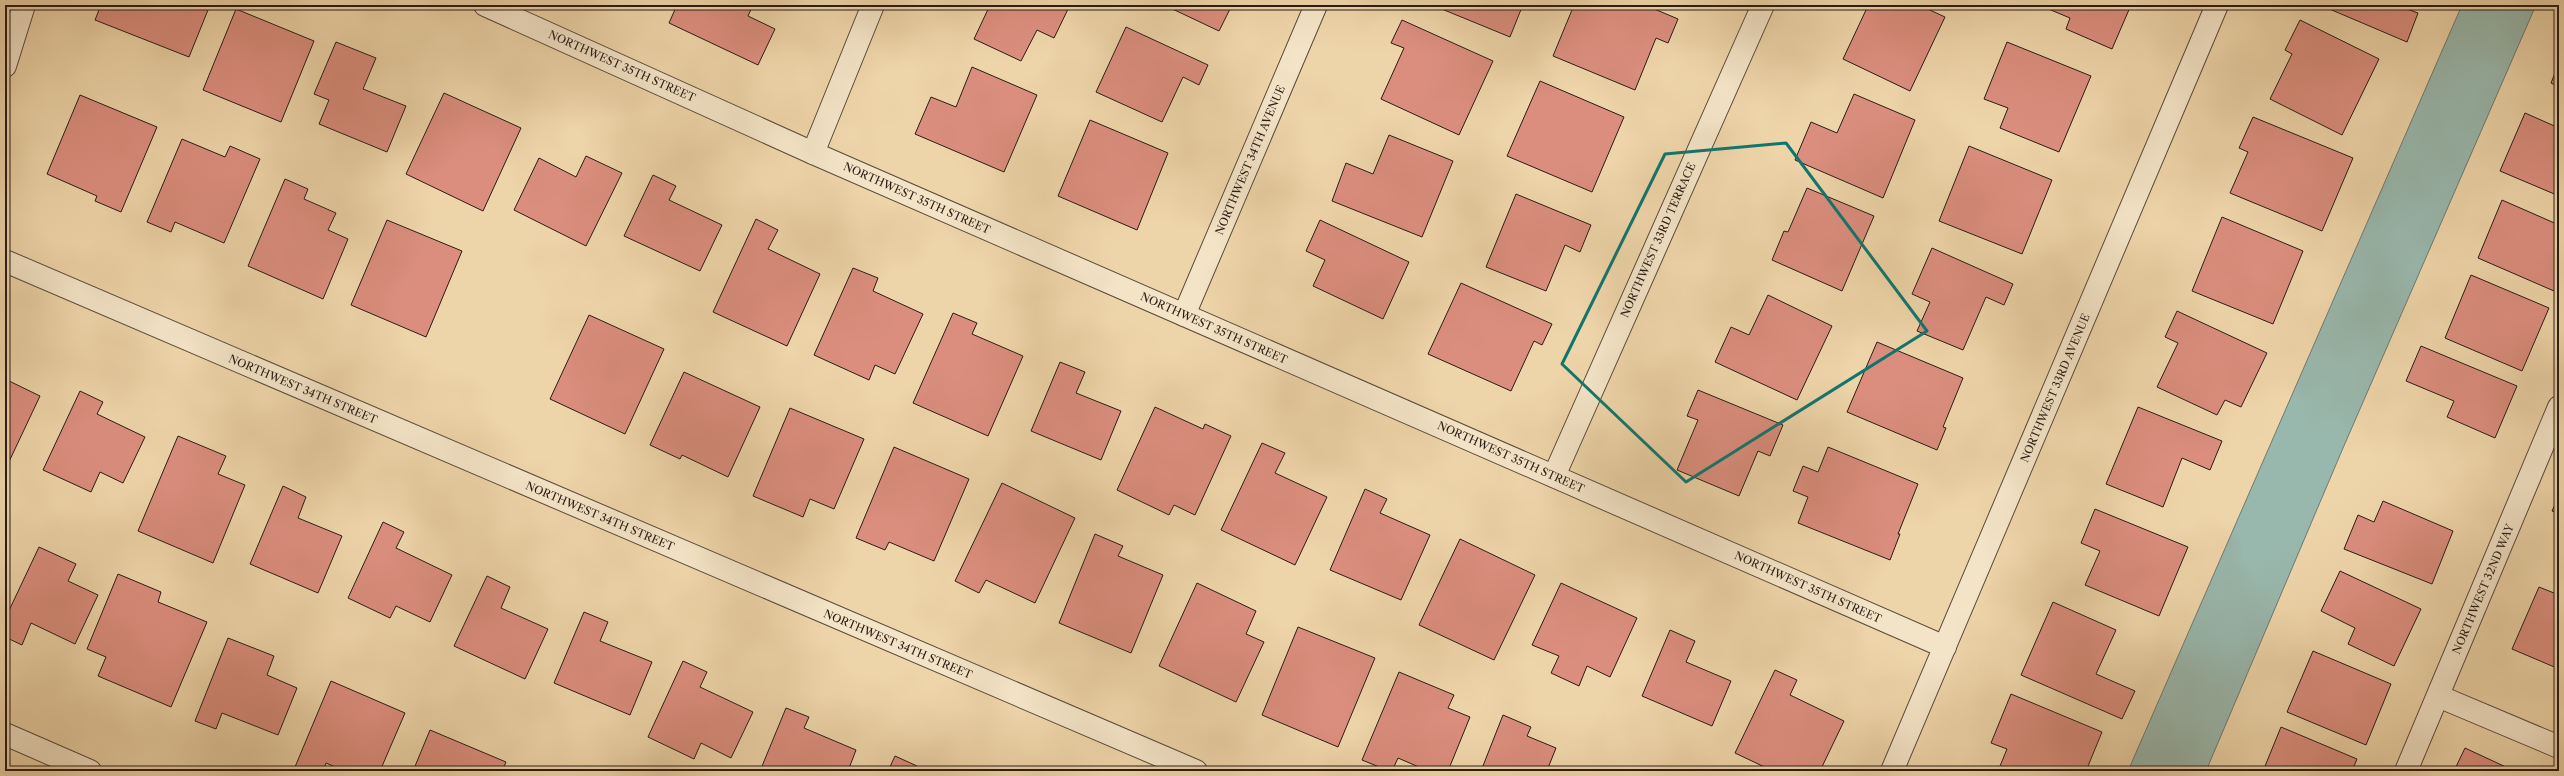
<svg xmlns="http://www.w3.org/2000/svg" width="2564" height="776" font-family="'Libre Caslon Text',serif">
<style>
.water{fill:#99b8ad;stroke:#6c7a71}
.building{fill:#db8e7e;stroke:#291c16}
.lines{fill:none;stroke-linecap:round;stroke-linejoin:round}
.minor-casing{stroke:#5a4a3b;stroke-width:24}
.minor{stroke:#f4e4c7;stroke-width:22}
.marked{fill:none;stroke:#0f766e;stroke-width:3;stroke-linejoin:round}
.labels{text-anchor:middle;stroke-width:4;stroke-linejoin:round;paint-order:stroke}
.street-label{font-size:11px;fill:#291c16;stroke:#f4e4c7}
</style>
<rect width="100%" height="100%" fill="#eed5a9"/>
<filter id="stains"><feTurbulence type="fractalNoise" baseFrequency=".005" numOctaves="4"/><feColorMatrix values="0 0 0 0 .2 0 0 0 0 .09 0 0 0 0 .02 0 0 0 .5 -.17"/></filter>
<radialGradient id="worn" r=".72"><stop offset=".6" stop-color="#630" stop-opacity="0"/><stop offset="1" stop-color="#630" stop-opacity=".3"/></radialGradient>
<path class="water" d="M2462,5H2536L2343,448L2206,771H2128Z"/>
<g class="building">
<path d="M101,5H210L189,57L95,20Z"/>
<path d="M677,5H753L748,16L775,29L758,65L669,23Z"/>
<path d="M990,5H1070L1054,38L1037,30L1021,61L974,39Z"/>
<path d="M1164,5H1232L1219,31Z"/>
<path d="M1432,5H1517L1522,7L1510,37Z"/>
<path d="M1574,5H1645L1678,19L1668,43L1656,38L1635,90L1553,56Z"/>
<path d="M1919,5L1945,17L1910,91L1843,59L1866,10L1859,5Z"/>
<path d="M2039,5H2131L2112,49L2066,29L2070,18Z"/>
<path d="M2320,5H2409L2407,9L2418,13L2407,42Z"/>
<path d="M236,9L314,41L281,122L203,90Z"/>
<path d="M1402,20L1493,61L1459,135L1381,99L1404,48L1391,43Z"/>
<path d="M2300,20L2379,59L2342,135L2270,99L2292,54L2285,50Z"/>
<path d="M1126,27L1208,65L1199,85L1183,77L1162,122L1096,92Z"/>
<path d="M336,42L376,58L363,89L406,106L387,152L319,124L329,100L314,94Z"/>
<path d="M2007,42L2091,76L2059,152L2000,128L2008,108L1984,99Z"/>
<path d="M2559,63V87L2551,83Z"/>
<path d="M972,67L1037,95L1004,172L915,134L931,97L956,107Z"/>
<path d="M1540,81L1624,117L1592,192L1507,156Z"/>
<path d="M444,93L521,128L483,211L406,174Z"/>
<path d="M1854,94L1915,120L1883,198L1795,160L1811,122L1837,133Z"/>
<path d="M80,95L157,127L121,212L95,201L97,196L47,174Z"/>
<path d="M2525,113L2559,128V196L2500,171Z"/>
<path d="M2253,117L2353,158L2322,231L2230,193L2248,152L2239,148Z"/>
<path d="M1090,120L1168,153L1137,230L1058,196Z"/>
<path d="M1389,135L1453,161L1422,237L1332,201L1346,163L1373,174Z"/>
<path d="M182,139L225,157L230,146L260,159L224,243L175,222L171,232L147,222Z"/>
<path d="M1969,146L2052,180L2022,254L1939,221Z"/>
<path d="M586,156L622,173L586,246L514,210L539,158L576,177Z"/>
<path d="M653,175L676,186L669,200L722,225L700,271L624,236Z"/>
<path d="M285,179L308,189L304,199L336,213L328,230L348,239L323,299L248,266Z"/>
<path d="M1807,188L1874,216L1842,291L1772,260L1784,231L1788,232Z"/>
<path d="M1516,194L1591,225L1580,252L1565,245L1546,291L1486,267Z"/>
<path d="M2502,200L2559,225V278L2554,291L2478,258Z"/>
<path d="M2222,217L2303,251L2273,324L2192,291Z"/>
<path d="M756,219L778,230L768,249L820,274L787,346L713,312Z"/>
<path d="M387,220L462,251L426,337L351,305Z"/>
<path d="M1320,220L1409,262L1383,319L1313,286L1325,260L1306,251Z"/>
<path d="M1932,248L2013,284L2004,305L1986,297L1963,350L1917,331L1930,302L1912,294Z"/>
<path d="M853,268L878,278L873,291L923,314L895,374L875,365L869,380L814,355Z"/>
<path d="M2471,275L2549,308L2522,371L2445,338Z"/>
<path d="M1461,283L1552,324L1542,345L1534,341L1511,391L1428,354Z"/>
<path d="M1768,295L1832,326L1797,400L1715,362L1731,327L1749,335Z"/>
<path d="M2177,311L2267,353L2241,407L2225,400L2217,415L2157,387L2178,343L2165,337Z"/>
<path d="M953,313L977,323L972,334L1023,356L988,436L913,403Z"/>
<path d="M589,315L664,349L625,434L550,399Z"/>
<path d="M1877,342L1963,378L1943,427L1946,428L1937,450L1847,412Z"/>
<path d="M2421,346L2517,386L2495,438L2447,417L2454,401L2406,381Z"/>
<path d="M1060,362L1085,372L1076,393L1121,411L1101,460L1031,431Z"/>
<path d="M684,372L760,407L728,477L682,455L680,459L650,445Z"/>
<path d="M5,379L40,396L6,468H5Z"/>
<path d="M1698,390L1783,425L1770,456L1758,451L1739,496L1677,470L1698,420L1687,416Z"/>
<path d="M80,391L103,402L97,414L145,437L123,483L100,472L91,492L43,470Z"/>
<path d="M1155,407L1203,429L1205,424L1231,436L1195,515L1174,505L1169,515L1117,490Z"/>
<path d="M2138,407L2222,441L2210,470L2182,458L2163,507L2106,484Z"/>
<path d="M790,408L864,439L834,509L810,499L803,517L753,496Z"/>
<path d="M178,436L226,456L218,474L245,485L213,563L138,531Z"/>
<path d="M1262,443L1285,453L1275,473L1327,497L1295,565L1221,530Z"/>
<path d="M894,447L969,479L934,561L889,542L885,550L856,538Z"/>
<path d="M1828,447L1918,484L1898,534H1900L1890,560L1798,523L1808,497L1793,491L1803,466L1818,472Z"/>
<path d="M1002,483L1075,518L1035,603L986,580L979,593L955,581Z"/>
<path d="M283,486L306,497L298,518L342,536L318,593L250,564Z"/>
<path d="M1365,489L1387,499L1380,513L1430,535L1401,600L1330,570Z"/>
<path d="M2559,496V514L2552,511Z"/>
<path d="M2383,501L2453,531L2432,584L2344,549L2358,515L2374,522Z"/>
<path d="M2095,509L2188,547L2159,616L2085,585L2100,551L2081,543Z"/>
<path d="M383,522L404,532L396,548L452,575L430,622L396,606L390,618L348,598Z"/>
<path d="M1095,534L1123,546L1118,556L1163,575L1131,653L1059,623Z"/>
<path d="M1460,539L1535,575L1494,660L1419,625Z"/>
<path d="M39,547L76,564L68,581L98,595L75,644L31,623L22,645L5,637V619Z"/>
<path d="M2340,571L2421,609L2394,666L2348,644L2355,628L2321,611Z"/>
<path d="M118,574L161,592L158,602L207,622L171,707L98,676L106,657L87,649Z"/>
<path d="M487,576L510,587L501,608L548,629L525,679L454,646Z"/>
<path d="M1197,583L1256,611L1246,634L1264,642L1236,702L1159,666Z"/>
<path d="M1561,583L1637,618L1610,677L1587,666L1579,686L1551,673L1559,656L1532,645Z"/>
<path d="M2539,587L2559,595V669L2512,649Z"/>
<path d="M2053,602L2116,630L2096,674L2135,691L2122,719L2021,675Z"/>
<path d="M584,612L608,622L600,641L652,662L630,715L554,683Z"/>
<path d="M1298,627L1375,658L1338,747L1262,715Z"/>
<path d="M1670,630L1695,641L1686,662L1731,681L1712,726L1642,696Z"/>
<path d="M228,638L274,656L267,675L297,688L278,735L222,713L216,729L195,721Z"/>
<path d="M2313,651L2391,684L2366,745L2287,712Z"/>
<path d="M683,661L707,672L700,687L753,712L731,758L701,743L694,759L648,737Z"/>
<path d="M1775,670L1797,680L1790,695L1844,721L1820,771H1773L1735,753Z"/>
<path d="M1399,672L1454,695L1448,708L1470,717L1448,771H1428L1398,758L1392,771H1389L1362,760Z"/>
<path d="M331,681L405,713L380,771H345L326,763L323,771H304L295,767Z"/>
<path d="M2011,694L2102,732L2086,771H1998L2007,749L1991,743Z"/>
<path d="M786,708L809,717L804,728L856,750L848,771H760Z"/>
<path d="M1503,715L1531,727L1527,736L1556,748L1548,768L1556,771H1481Z"/>
<path d="M2281,727L2357,759L2352,771H2263Z"/>
<path d="M430,730L506,762L502,771H413Z"/>
<path d="M2465,748L2508,768L2506,771H2454Z"/>
<path d="M895,756L917,766L915,771H888Z"/>
</g>
<g class="lines">
<g class="minor-casing">
<g id="minor">
<path d="M485,5L813,153L1945,647"/>
<path d="M5,66L24,5"/>
<path d="M813,153L873,5"/>
<path d="M5,261L1196,771"/>
<path d="M1184,315L1316,5"/>
<path d="M1554,476L1763,5"/>
<path d="M2438,696L2559,747"/>
<path d="M5,734L90,771"/>
<path d="M1892,771L2217,5"/>
<path d="M2406,771L2559,407"/>
</g>
</g>
<use href="#minor" class="minor"/>
</g>
<path class="marked" d="M1786,143L1927,331L1686,482L1562,364L1665,154Z"/>
<g class="labels">
<g class="street-label">
<text transform="translate(622 66) rotate(24)" y="4">NORTHWEST 35TH STREET</text>
<text transform="translate(1250 160) rotate(-67)" y="4">NORTHWEST 34TH AVENUE</text>
<text transform="translate(917 198) rotate(24)" y="4">NORTHWEST 35TH STREET</text>
<text transform="translate(1658 240) rotate(-66)" y="4">NORTHWEST 33RD TERRACE</text>
<text transform="translate(1214 328) rotate(24)" y="4">NORTHWEST 35TH STREET</text>
<text transform="translate(2055 388) rotate(-67)" y="4">NORTHWEST 33RD AVENUE</text>
<text transform="translate(303 389) rotate(23)" y="4">NORTHWEST 34TH STREET</text>
<text transform="translate(1511 457) rotate(24)" y="4">NORTHWEST 35TH STREET</text>
<text transform="translate(600 516) rotate(23)" y="4">NORTHWEST 34TH STREET</text>
<text transform="translate(1808 587) rotate(24)" y="4">NORTHWEST 35TH STREET</text>
<text transform="translate(2483 589) rotate(-67)" y="4">NORTHWEST 32ND WAY</text>
<text transform="translate(898 644) rotate(23)" y="4">NORTHWEST 34TH STREET</text>
</g>
</g>
<rect width="2564" height="776" fill="none" stroke="#eed5a9" stroke-width="20"/>
<rect x="6" y="6" width="2552" height="764" fill="none" stroke="#291c16" stroke-width="2"/>
<rect x="10" y="10" width="2544" height="756" fill="none" stroke="#291c16"/>
<rect width="100%" height="100%" filter="url(#stains)"/>
<rect width="100%" height="100%" fill="url(#worn)"/>
</svg>
